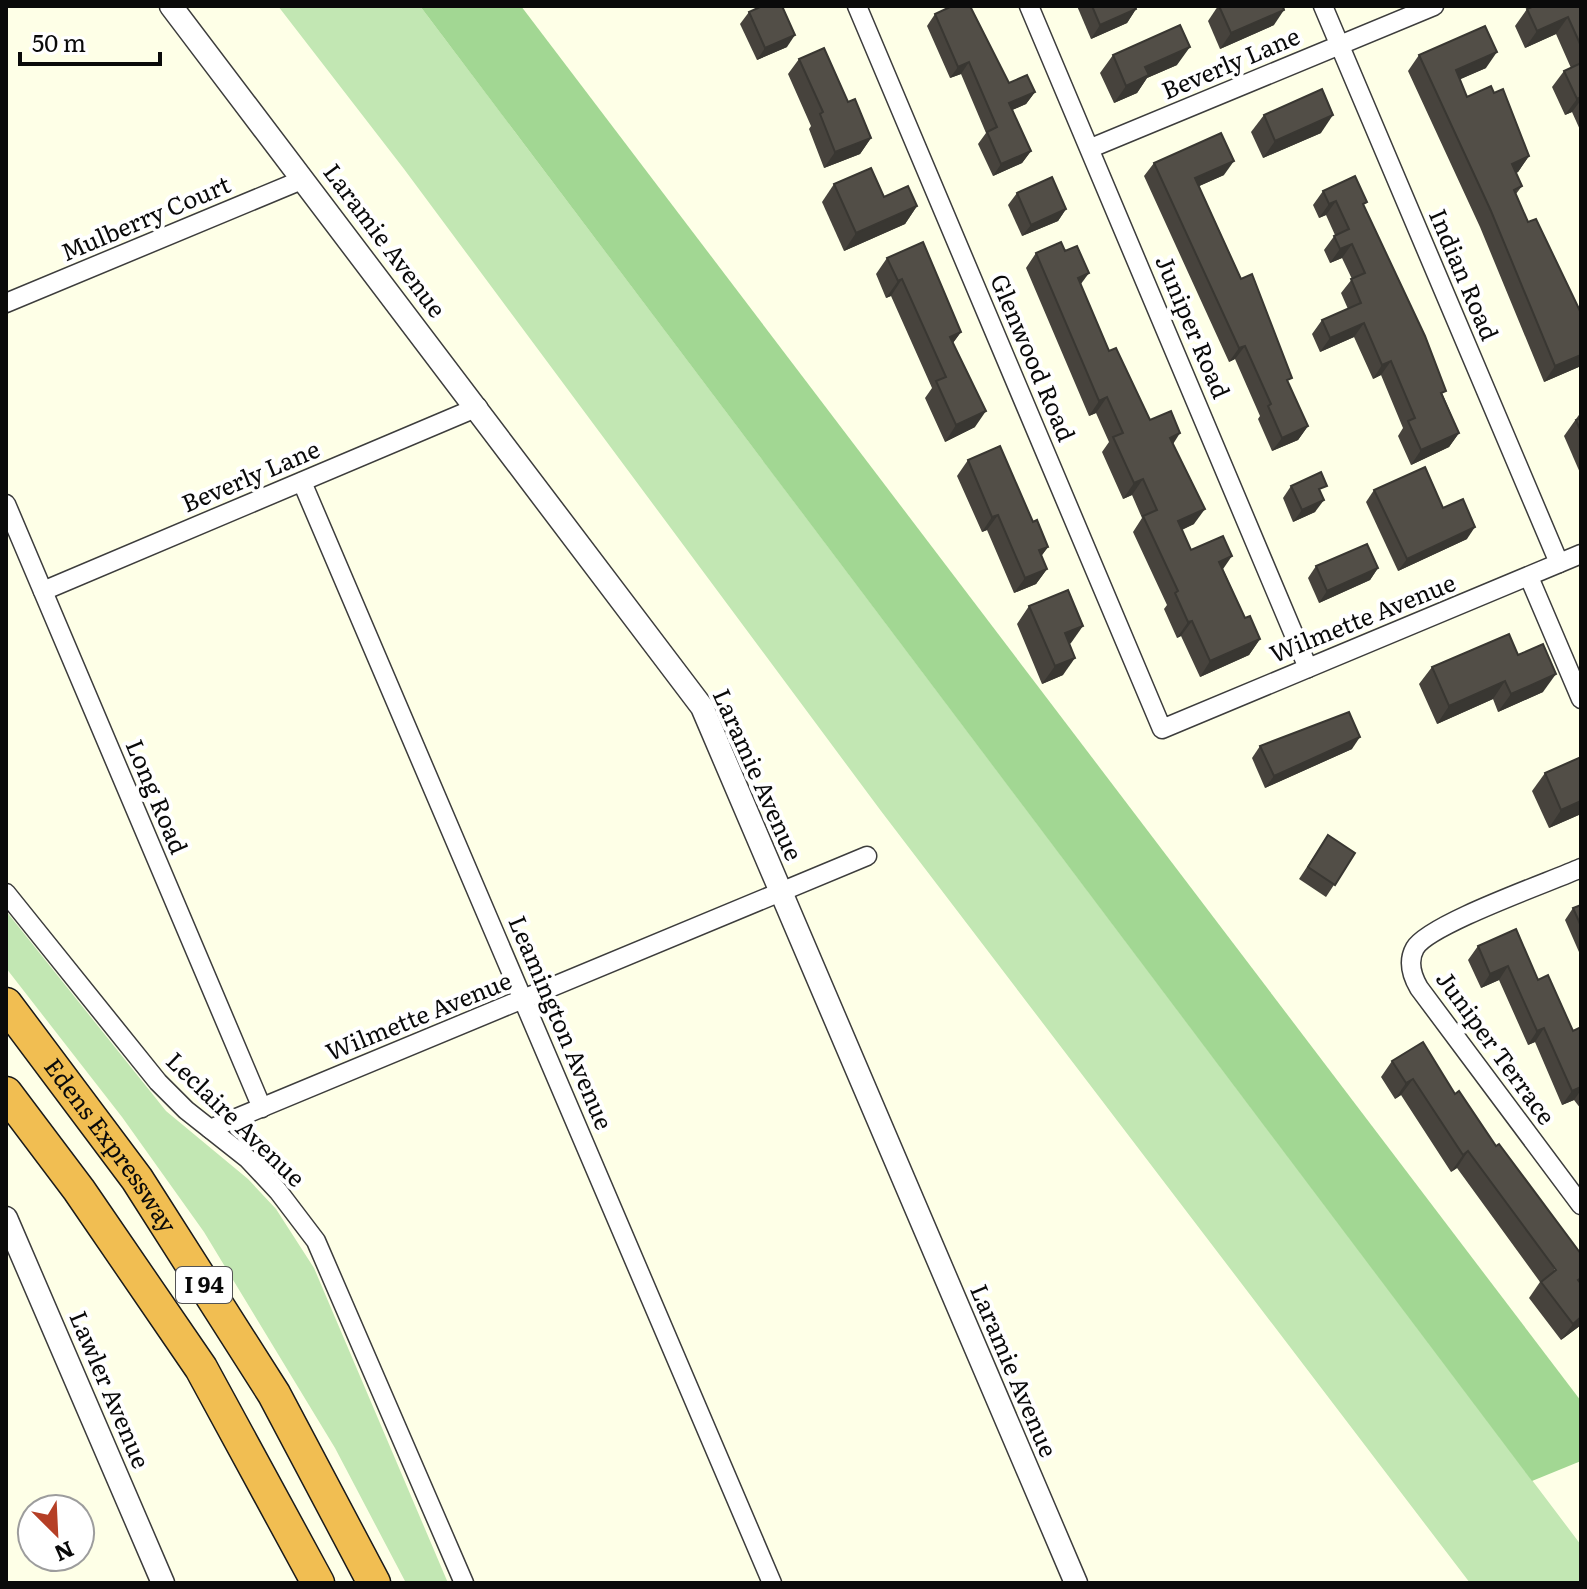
<svg xmlns="http://www.w3.org/2000/svg" width="1587" height="1589" font-family="Literata,serif">
<style>
.green{fill:#c2e7b3}
.forest{fill:#a2d793}
.lines{fill:none;stroke-linecap:round;stroke-linejoin:round}
.minor-casing{stroke:#3d3d3d;stroke-width:21}
.tertiary-casing{stroke:#3d3d3d;stroke-width:25}
.motorway-casing{stroke:#1b1b1b;stroke-width:35}
.minor{stroke:#fff;stroke-width:18}
.tertiary{stroke:#fff;stroke-width:22}
.motorway{stroke:#f1be52;stroke-width:32}
.wall{fill:#47433d}
.shaded-wall{fill:#393732}
.building{fill:#524e47;stroke:#393732;stroke-width:2}
.labels{text-anchor:middle;stroke-width:8;stroke-linejoin:round;paint-order:stroke}
.shield{fill:#fff;stroke:#545454;stroke-width:2}
.shield-label{font-size:22px;font-weight:bold;fill:#0a0a0a}
.street-label{font-size:24px;fill:#0a0a0a;stroke:#fff}
</style>
<rect width="100%" height="100%" fill="#feffe7"/>
<g class="green">
<path d="M278,6H420L1581,1545V1583H1470L881,811L404,169Z"/>
<path d="M6,911L166,1111L248,1179L276,1209L314,1268L448,1583H406L335,1448L204,1232L122,1117L6,968Z"/>
</g>
<path class="forest" d="M420,6H521L1581,1401V1461L1532,1481Z"/>
<g class="lines">
<g class="minor-casing">
<g id="minor">
<path d="M857,6L1162,729L1581,554"/>
<path d="M1029,6L1308,668"/>
<path d="M1323,6L1559,563"/>
<path d="M1091,148L1434,6"/>
<path d="M6,303L304,179"/>
<path d="M302,482L772,1583"/>
<path d="M6,504L262,1108"/>
<path d="M1529,577L1581,699"/>
<path d="M43,591L478,407"/>
<path d="M1581,868C1550,882 1429,924 1415,948C1407,962 1412,976 1419,988L1581,1205"/>
<path d="M6,893L158,1082L186,1110L248,1159L278,1191L316,1241L464,1583"/>
<path d="M210,1129L867,856"/>
</g>
</g>
<g class="tertiary-casing">
<g id="tertiary">
<path d="M171,6L702,707L1076,1583"/>
<path d="M6,1218L163,1583"/>
</g>
</g>
<g class="motorway-casing">
<g id="motorway">
<path id="s1" d="M6,1004L137,1179L274,1394L374,1583"/>
<path d="M6,1093L79,1190L201,1368L318,1583"/>
</g>
</g>
<use href="#minor" class="minor"/>
<use href="#tertiary" class="tertiary"/>
<use href="#motorway" class="motorway"/>
</g>
<g class="wall">
<path d="M1077,6H1135L1136,9L1127,23L1091,39Z"/>
<path d="M1218,6L1274,25L1220,49L1208,21Z"/>
<path d="M1581,6V132L1572,112L1565,115L1552,87L1564,71L1571,68L1556,34L1525,48L1515,26L1527,9Z"/>
<path d="M749,12L787,47L757,60L740,24Z"/>
<path d="M935,14L1009,83L1035,92L1026,104L1012,110L1031,151L1022,163L993,176L978,144L986,133L961,74L950,78L927,26Z"/>
<path d="M1113,55L1177,65L1147,78L1137,93L1114,103L1100,73Z"/>
<path d="M1419,55L1486,68L1460,79L1467,97L1494,93L1529,156L1518,172L1516,173L1522,186L1516,194L1581,366L1544,382L1480,227L1408,71Z"/>
<path d="M799,59L848,102L871,138L860,154L824,168L809,129L811,126L788,74Z"/>
<path d="M1264,115L1321,133L1263,158L1251,132Z"/>
<path d="M1154,163L1224,175L1199,186L1308,426L1298,440L1272,451L1258,419L1260,416L1235,359L1229,362L1144,176Z"/>
<path d="M834,184L884,197L917,206L905,224L844,251L822,202Z"/>
<path d="M1323,191L1364,207L1459,433L1449,447L1411,465L1398,436L1403,428L1381,375L1373,379L1354,337L1320,352L1312,334L1322,320L1348,309L1341,293L1352,279L1342,258L1330,263L1324,250L1335,235L1326,215L1319,218L1313,205Z"/>
<path d="M1017,193L1066,209L1058,221L1022,236L1008,205Z"/>
<path d="M1036,253L1080,285L1109,351L1150,420L1173,444L1194,524L1182,530L1191,550L1223,569L1245,618L1260,639L1249,655L1200,677L1181,636L1177,638L1164,609L1167,605L1133,532L1142,518L1132,495L1123,499L1102,452L1109,442L1096,413L1089,416L1026,268Z"/>
<path d="M887,258L961,332L953,343L975,427L945,442L925,398L932,388L891,296L886,298L876,274Z"/>
<path d="M1581,412V475L1564,436Z"/>
<path d="M968,460L1033,522L1048,547L1041,556L1047,569L1036,584L1014,593L987,530L982,532L957,476Z"/>
<path d="M1291,486L1321,494L1315,512L1293,522L1283,498Z"/>
<path d="M1374,490L1467,539L1398,571L1366,502Z"/>
<path d="M1316,566L1378,568L1370,580L1319,603L1308,578Z"/>
<path d="M1029,606L1071,643L1069,644L1063,675L1042,684L1017,624Z"/>
<path d="M1518,655L1543,692L1498,712L1493,699L1437,724L1419,684L1432,667Z"/>
<path d="M1260,746L1352,749L1265,788L1252,758Z"/>
<path d="M1545,773L1581,814L1549,828L1532,791Z"/>
<path d="M1328,835L1355,853L1326,897L1299,879Z"/>
<path d="M1581,905V951L1579,952L1565,920L1573,908Z"/>
<path d="M1478,946L1538,980L1573,1031L1581,1027V1109L1574,1100L1562,1105L1535,1042L1528,1045L1499,980L1481,988L1468,960Z"/>
<path d="M1392,1061L1455,1094L1496,1146L1581,1325L1561,1340L1529,1298L1540,1282L1457,1168L1451,1172L1401,1095L1395,1099L1381,1077Z"/>
</g>
<g class="shaded-wall">
<path d="M1136,9L1127,23L1091,39L1100,25Z"/>
<path d="M1284,10L1274,25L1220,49L1231,33Z"/>
<path d="M1568,17L1556,34L1525,48L1537,31Z"/>
<path d="M795,35L787,47L757,60L765,48Z"/>
<path d="M1190,47L1177,65L1147,78L1137,93L1114,103L1126,86L1145,67Z"/>
<path d="M1497,52L1486,68L1445,86L1456,70Z"/>
<path d="M969,62L961,74L950,78L958,67Z"/>
<path d="M1035,92L1026,104L1001,115L1009,103Z"/>
<path d="M1581,97V100L1572,112L1565,115L1577,99Z"/>
<path d="M1333,115L1321,133L1263,158L1275,141Z"/>
<path d="M871,138L860,154L824,168L835,152Z"/>
<path d="M1031,151L1022,163L993,176L1001,164Z"/>
<path d="M1529,156L1518,172L1501,180L1512,164Z"/>
<path d="M1234,161L1224,175L1186,192L1195,178Z"/>
<path d="M1336,201L1326,215L1319,218L1329,204Z"/>
<path d="M917,206L905,224L844,251L856,233Z"/>
<path d="M1066,209L1058,221L1022,236L1031,225Z"/>
<path d="M1352,244L1342,258L1330,263L1340,249Z"/>
<path d="M1089,273L1078,288V278Z"/>
<path d="M902,279L891,296L886,298L898,281Z"/>
<path d="M1364,323L1354,337L1320,352L1330,338Z"/>
<path d="M961,332L949,348L950,337Z"/>
<path d="M1245,346L1235,359L1229,362L1239,348Z"/>
<path d="M1581,355V366L1544,382L1555,366Z"/>
<path d="M1391,361L1381,375L1373,379L1382,365Z"/>
<path d="M1107,397L1096,413L1089,416L1099,401Z"/>
<path d="M986,411L975,427L945,442L956,425Z"/>
<path d="M1308,426L1298,440L1272,451L1282,438Z"/>
<path d="M1180,433L1170,449V438Z"/>
<path d="M1459,433L1449,447L1411,465L1421,450Z"/>
<path d="M1143,479L1132,495L1123,499L1134,483Z"/>
<path d="M1324,500L1315,512L1293,522L1302,510Z"/>
<path d="M1205,509L1194,524L1167,536L1178,521Z"/>
<path d="M998,515L987,530L982,532L992,517Z"/>
<path d="M1475,527L1467,539L1398,571L1407,559Z"/>
<path d="M1048,547L1037,562L1039,550Z"/>
<path d="M1232,556L1221,572L1219,562Z"/>
<path d="M1378,568L1370,580L1319,603L1327,591Z"/>
<path d="M1047,569L1036,584L1014,593L1025,578Z"/>
<path d="M1192,621L1181,636L1177,638L1188,622Z"/>
<path d="M1083,626L1071,643L1052,651L1065,633Z"/>
<path d="M1260,639L1249,655L1200,677L1210,661Z"/>
<path d="M1075,658L1063,675L1042,684L1055,666Z"/>
<path d="M1556,674L1543,692L1498,712L1511,694Z"/>
<path d="M1505,681L1493,699L1437,724L1449,706Z"/>
<path d="M1360,737L1352,749L1265,788L1274,776Z"/>
<path d="M1581,801V814L1549,828L1561,810Z"/>
<path d="M1508,966L1499,980L1481,988L1490,974Z"/>
<path d="M1544,1028L1535,1042L1528,1045L1537,1031Z"/>
<path d="M1413,1079L1401,1095L1395,1099L1406,1083Z"/>
<path d="M1581,1087V1090L1574,1100L1562,1105L1572,1091Z"/>
<path d="M1468,1151L1457,1168L1451,1172L1463,1155Z"/>
<path d="M1581,1317V1325L1561,1340L1573,1324Z"/>
</g>
<g class="building">
<path d="M762,6H782L795,35L765,48L749,12Z"/>
<path d="M952,6H970L1009,83L1027,75L1035,92L1009,103L1031,151L1001,164L987,132L997,127L969,62L958,67L935,14Z"/>
<path d="M1092,6H1135L1136,9L1100,25Z"/>
<path d="M1219,6H1283L1284,10L1231,33Z"/>
<path d="M1534,6H1581V46L1568,17L1537,31L1527,9Z"/>
<path d="M1180,25L1190,47L1145,67L1149,75L1126,86L1113,55Z"/>
<path d="M1485,26L1497,52L1456,70L1467,97L1491,86L1494,93L1503,89L1529,156L1512,164L1522,186L1514,190L1528,222L1536,219L1581,313V355L1555,366L1491,211L1419,55Z"/>
<path d="M824,48L848,102L855,99L871,138L835,152L820,114L823,112L799,59Z"/>
<path d="M1581,63V97L1577,99L1564,71Z"/>
<path d="M1322,89L1333,115L1275,141L1264,115Z"/>
<path d="M1221,133L1234,161L1195,178L1241,279L1252,274L1292,378L1287,380L1308,426L1282,438L1268,406L1271,404L1245,346L1239,348L1154,163Z"/>
<path d="M871,168L884,197L908,186L917,206L856,233L834,184Z"/>
<path d="M1355,176L1367,202L1363,204L1425,336L1446,391L1441,393L1459,433L1421,450L1408,421L1415,418L1391,361L1382,365L1364,323L1330,338L1322,320L1361,303L1351,279L1365,273L1352,244L1340,249L1334,236L1349,229L1336,201L1329,204L1323,191Z"/>
<path d="M1052,177L1066,209L1031,225L1017,193Z"/>
<path d="M923,242L961,332L950,337L986,411L956,425L936,381L946,377L902,279L898,281L887,258Z"/>
<path d="M1061,242L1065,251L1077,246L1089,273L1078,278L1109,351L1116,348L1150,420L1171,411L1180,433L1170,438L1205,509L1178,521L1191,550L1223,536L1232,556L1219,562L1245,618L1250,616L1260,639L1210,661L1192,621L1188,622L1175,593L1178,591L1143,516L1157,510L1143,479L1134,483L1113,437L1123,433L1107,397L1099,401L1036,253Z"/>
<path d="M1581,418V432L1576,420Z"/>
<path d="M1000,446L1033,522L1037,520L1048,547L1039,550L1047,569L1025,578L998,515L992,517L968,460Z"/>
<path d="M1425,467L1443,508L1463,499L1475,527L1407,559L1374,490Z"/>
<path d="M1321,472L1327,486L1319,489L1324,500L1302,510L1291,486Z"/>
<path d="M1367,544L1378,568L1327,591L1316,566Z"/>
<path d="M1068,590L1083,626L1065,633L1075,658L1055,666L1029,606Z"/>
<path d="M1509,634L1518,655L1543,644L1556,674L1511,694L1505,681L1449,706L1432,667Z"/>
<path d="M1349,712L1360,737L1274,776L1260,746Z"/>
<path d="M1581,757V801L1561,810L1545,773Z"/>
<path d="M1328,835L1355,853L1335,885L1308,867Z"/>
<path d="M1581,905V926L1573,908Z"/>
<path d="M1516,929L1538,980L1548,975L1573,1031L1581,1027V1087L1572,1091L1544,1028L1537,1031L1508,966L1490,974L1478,946Z"/>
<path d="M1423,1042L1455,1094L1459,1091L1496,1146L1499,1144L1581,1254V1278L1578,1280L1581,1284V1317L1573,1324L1541,1282L1556,1270L1468,1151L1463,1155L1413,1079L1406,1083L1392,1061Z"/>
</g>
<g class="labels">
<rect class="shield" x="176" y="1267" width="56" height="36" rx="6"/>
<g class="shield-label">
<text x="204" y="1293">I 94</text>
</g>
<g class="street-label">
<text transform="translate(1231 64) rotate(-23)" y="8">Beverly Lane</text>
<text transform="translate(146 219) rotate(-23)" y="8">Mulberry Court</text>
<text transform="translate(384 241) rotate(53)" y="8">Laramie Avenue</text>
<text transform="translate(1463 275) rotate(67)" y="8">Indian Road</text>
<text transform="translate(1192 327) rotate(67)" y="8">Juniper Road</text>
<text transform="translate(1032 358) rotate(67)" y="8">Glenwood Road</text>
<text transform="translate(251 477) rotate(-23)" y="8">Beverly Lane</text>
<text transform="translate(1363 619) rotate(-22)" y="8">Wilmette Avenue</text>
<text transform="translate(757 775) rotate(66)" y="8">Laramie Avenue</text>
<text transform="translate(156 797) rotate(67)" y="8">Long Road</text>
<text transform="translate(419 1017) rotate(-22)" y="8">Wilmette Avenue</text>
<text transform="translate(560 1023) rotate(67)" y="8">Leamington Avenue</text>
<text transform="translate(1495 1048) rotate(54)" y="8">Juniper Terrace</text>
<text transform="translate(235 1120) rotate(44)" y="8">Leclaire Avenue</text>
<text dy="8" stroke="none"><textPath href="#s1" startOffset="176">Edens Expressway</textPath></text>
<text transform="translate(1013 1371) rotate(67)" y="8">Laramie Avenue</text>
<text transform="translate(109 1390) rotate(67)" y="8">Lawler Avenue</text>
</g>
</g>
<rect width="1587" height="1589" fill="none" stroke="#0a0a0a" stroke-width="16"/>
<g transform="translate(56 1533) rotate(156)"><circle r="38" fill="#ffffff" stroke="#9d9d9d" stroke-width="2"/>
<path d="M0-6L14 30L0 20L-14 30Z" fill="#b53f26"/>
<text y="-12" font-size="22" font-weight="bold" text-anchor="middle" fill="#0a0a0a">N</text>
</g>
<path d="M20 52v12h140v-12" fill="none" stroke="#0a0a0a" stroke-width="4"/>
<text x="32" y="52" font-size="24" fill="#0a0a0a" stroke="#ffffff" stroke-width="6" paint-order="stroke">50 m</text>
</svg>
